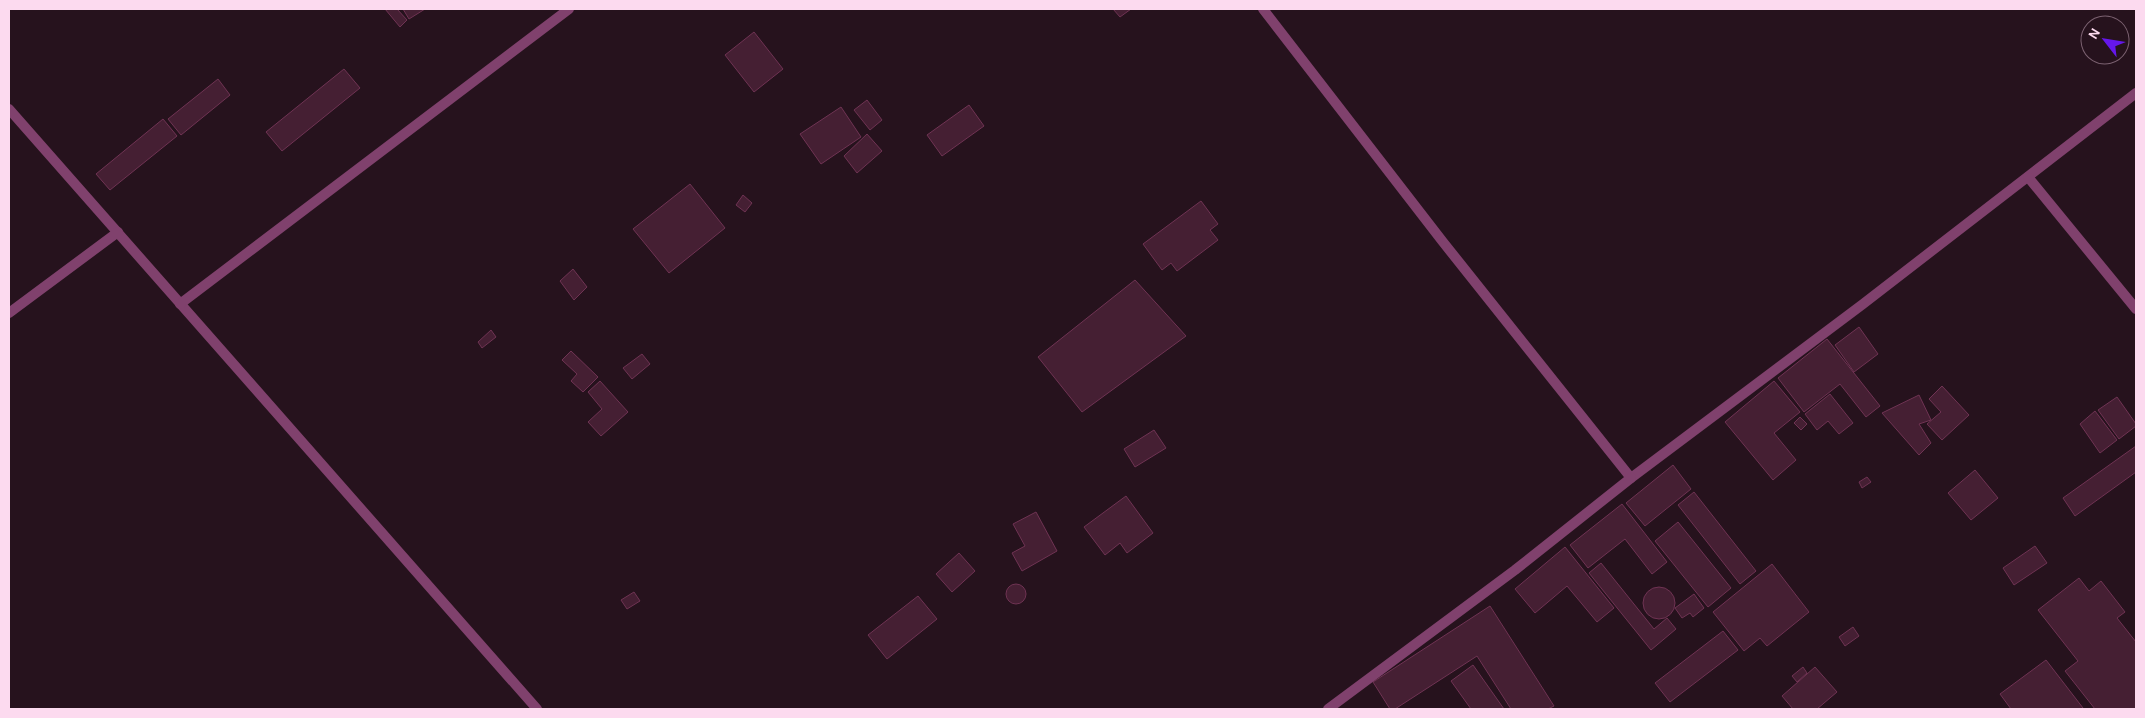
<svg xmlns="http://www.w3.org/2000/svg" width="2145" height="718" font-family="Karla,sans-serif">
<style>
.building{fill:#451f33;stroke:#6f3353}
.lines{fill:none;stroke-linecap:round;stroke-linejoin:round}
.minor{stroke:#80416d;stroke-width:10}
</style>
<rect width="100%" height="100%" fill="#26121d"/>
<g class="building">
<path d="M385,9H397L407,20L400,27Z"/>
<path d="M403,9H425L409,19Z"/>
<path d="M1113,9H1131L1120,17Z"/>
<path d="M754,32L783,69L754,92L725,55Z"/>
<path d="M344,69L360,88L282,151L266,132Z"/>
<path d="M218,79L230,95L181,135L168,119Z"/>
<path d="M867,100L882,120L870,130L854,110Z"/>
<path d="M969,105L984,126L942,156L927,135Z"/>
<path d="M841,107L861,137L821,164L800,134Z"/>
<path d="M163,119L177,136L110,190L96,174Z"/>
<path d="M867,134L882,151L857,173L844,156Z"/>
<path d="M690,184L725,228L669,273L633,229Z"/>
<path d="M743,195L752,203L745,212L736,205Z"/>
<path d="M1201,201L1218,224L1210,230L1218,240L1177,271L1171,263L1162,270L1143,244Z"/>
<path d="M573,269L587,287L574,300L560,281Z"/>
<path d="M1135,280L1186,336L1082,412L1038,357Z"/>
<path d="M1859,327L1878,354L1854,372L1835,345Z"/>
<path d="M491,330L496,337L482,348L478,342Z"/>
<path d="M1827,339L1880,406L1866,417L1840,384L1804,412L1778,378Z"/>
<path d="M571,351L598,377L583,392L571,381L577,374L562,360Z"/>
<path d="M642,354L650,364L632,379L623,368Z"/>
<path d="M600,381L628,412L601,436L588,422L602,409L588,392Z"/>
<path d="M1774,381L1800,412L1774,433L1796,460L1773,480L1725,422Z"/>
<path d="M1942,386L1969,415L1942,440L1927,424L1941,412L1929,399Z"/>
<path d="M1830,394L1853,423L1839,434L1828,421L1817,430L1805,414Z"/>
<path d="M1919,395L1931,420L1919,424L1931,443L1919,455L1882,413Z"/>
<path d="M2117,397L2136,424V426L2119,439L2098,410Z"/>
<path d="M2095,411L2117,440L2100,453L2080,424Z"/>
<path d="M1800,417L1807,424L1801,430L1794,423Z"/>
<path d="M1154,430L1166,448L1135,467L1124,449Z"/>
<path d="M2136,446V472L2075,516L2063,498Z"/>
<path d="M1673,465L1691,489L1645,526L1626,503Z"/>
<path d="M1975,470L1998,498L1971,520L1948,493Z"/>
<path d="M1867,477L1871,482L1862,488L1859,482Z"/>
<path d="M1694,492L1756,571L1740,584L1678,505Z"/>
<path d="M1126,496L1153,533L1127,553L1120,543L1105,555L1084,527Z"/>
<path d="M1622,504L1667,562L1652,574L1625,539L1588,568L1570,545Z"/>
<path d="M1036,512L1057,551L1022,571L1012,553L1025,546L1013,524Z"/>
<path d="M1678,522L1731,588L1708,607L1655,541Z"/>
<path d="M2035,546L2047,563L2014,585L2003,568Z"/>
<path d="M1565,547L1614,608L1597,622L1567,586L1535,613L1515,589Z"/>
<path d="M959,553L975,571L952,592L936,574Z"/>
<path d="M1601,563L1654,629L1667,618L1676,629L1651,650L1589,573Z"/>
<path d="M1772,564L1809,612L1767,646L1760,638L1744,651L1713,612Z"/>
<path d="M2079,578L2089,591L2101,581L2125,612L2117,618L2136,642V709H2095L2065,671L2078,661L2038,610Z"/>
<circle cx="1016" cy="594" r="10"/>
<circle cx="1659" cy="603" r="16"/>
<path d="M634,592L640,601L627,609L621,600Z"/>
<path d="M1694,594L1704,608L1693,617L1690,613L1682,618L1675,608Z"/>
<path d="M918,596L937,619L887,659L868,635Z"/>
<path d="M1490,606L1554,706L1548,709H1511L1477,656L1395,709H1390L1373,682Z"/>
<path d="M1853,627L1859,636L1845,646L1839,637Z"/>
<path d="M1723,631L1738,650L1670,702L1655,683Z"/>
<path d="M2046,660L2083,708L2081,709H2011L2000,694Z"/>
<path d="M1473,665L1504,709H1471L1451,681Z"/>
<path d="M1803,667L1807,673L1797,682L1792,676Z"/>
<path d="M1815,667L1837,692L1817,709H1793L1782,696Z"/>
</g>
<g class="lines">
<g class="minor">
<path d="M1263,9L1443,242L1631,478L1863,304L2136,93"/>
<path d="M9,109L537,709"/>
<path d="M2028,177L2136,309"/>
<path d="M180,304L569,9"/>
<path d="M9,313L118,232"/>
<path d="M1328,709L1515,570L1631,478"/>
</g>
</g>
<rect width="2145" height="718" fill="none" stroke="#fcdaef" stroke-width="20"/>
<g transform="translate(2105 40) rotate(301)"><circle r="24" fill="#26121d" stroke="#7c6271"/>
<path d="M0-4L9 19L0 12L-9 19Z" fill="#6517ea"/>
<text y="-8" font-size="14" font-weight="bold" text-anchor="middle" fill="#fcdaef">N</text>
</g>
</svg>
